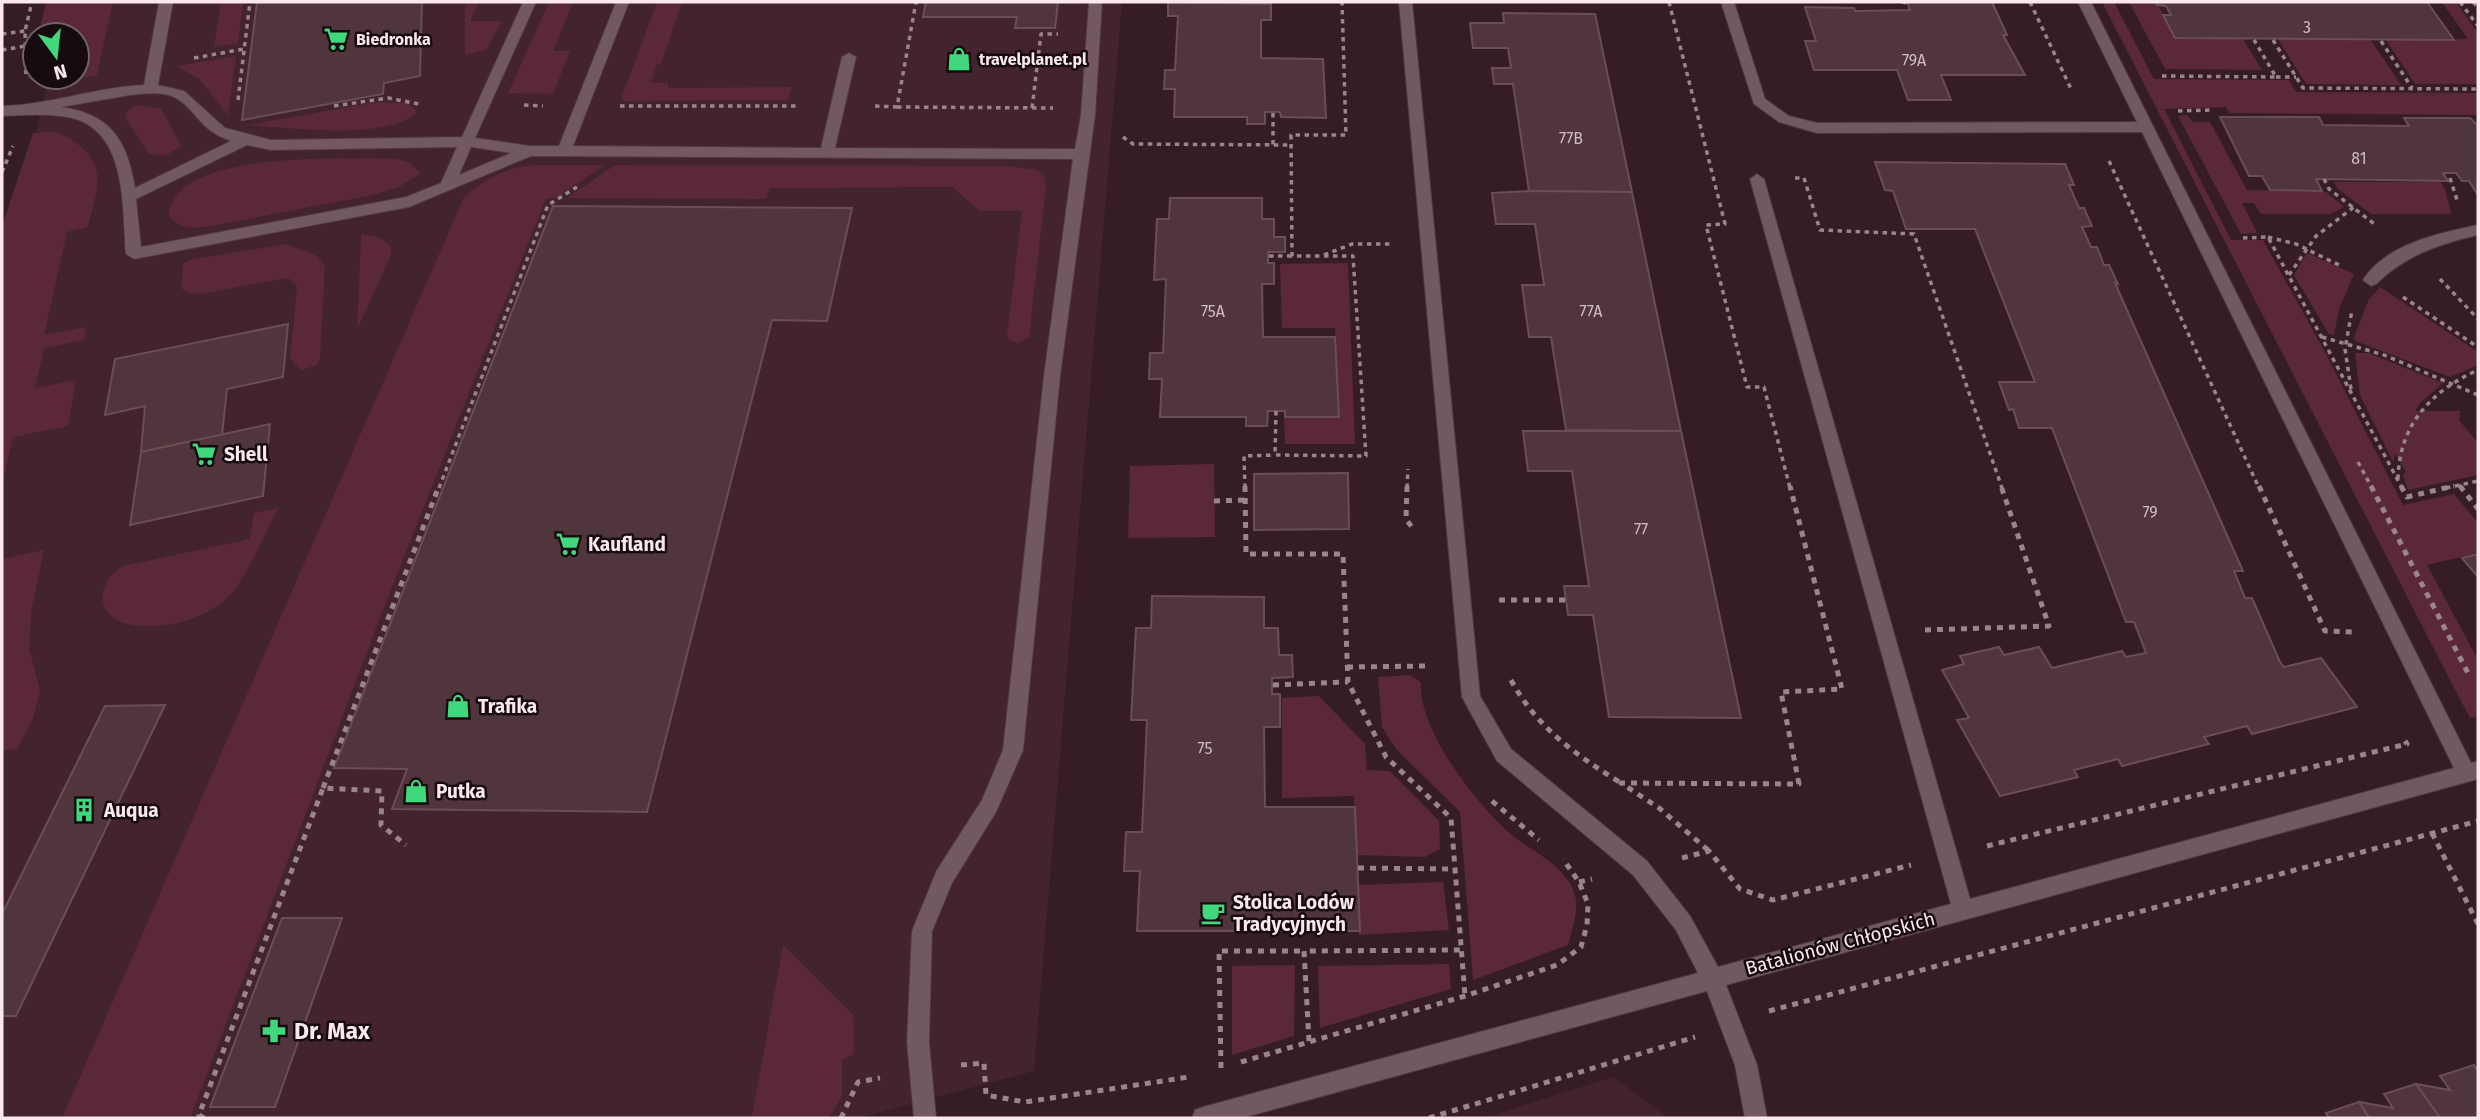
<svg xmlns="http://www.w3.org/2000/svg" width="2480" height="1120" font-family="'Fira Sans',sans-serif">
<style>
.built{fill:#43232c}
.green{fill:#5a2838}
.building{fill:#50353c;stroke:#6a4e55;stroke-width:2}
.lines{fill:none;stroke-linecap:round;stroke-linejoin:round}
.minor-casing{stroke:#513940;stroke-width:2}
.path-far1{stroke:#9a858b;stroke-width:3.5;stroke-dasharray:4.5 4.5;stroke-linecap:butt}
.path{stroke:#9a858b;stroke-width:5;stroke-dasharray:6 6;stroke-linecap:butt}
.minor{fill:#72595f;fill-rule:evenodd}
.labels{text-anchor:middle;stroke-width:5;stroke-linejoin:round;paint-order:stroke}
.number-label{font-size:16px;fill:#d0bbc0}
.far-poi-label{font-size:16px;font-weight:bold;fill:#fae8ec;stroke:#160b0e;text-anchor:start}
.poi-label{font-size:19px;font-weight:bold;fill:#fae8ec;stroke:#160b0e;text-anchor:start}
.street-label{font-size:19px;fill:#fae8ec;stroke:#160b0e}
.near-poi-label{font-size:23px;font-weight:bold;fill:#fae8ec;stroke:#160b0e;text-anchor:start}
</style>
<rect width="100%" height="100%" fill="#361d24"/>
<g class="built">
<path d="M51,2H1122L1034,1071L858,1118H2V272L49,77H77V35Z"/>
<path d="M1613,1077L1669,1118H1484Z"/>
</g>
<g class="green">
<path d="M46,2H113L97,75L52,84L40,81V77H77V35H41V23Z"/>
<path d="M221,2H243L238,43L214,47Z"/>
<path d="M465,2H479L470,21H502L486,50L465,55Z"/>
<path d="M549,2H573L553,51H570L553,94L508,93Z"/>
<path d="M657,2H682L661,64H657L651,83H668V88L792,87L788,100L624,101L621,99Z"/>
<path d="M2102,2H2114L2154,79L2289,80L2296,92L2478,93V115L2229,113L2226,107L2164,109L2231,240H2263L2325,352L2403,505L2454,494L2478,523V553L2427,565L2478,660V716L2470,718L2454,688Z"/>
<path d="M2129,2H2156L2177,39H2243L2262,70L2165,69Z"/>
<path d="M2442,2H2456L2478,33V84H2415L2386,40L2468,39Z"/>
<path d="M2278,39H2370L2401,85L2306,84Z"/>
<path d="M236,56L228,115L199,79L176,66Z"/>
<path d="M377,102L408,103L417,112C389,141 286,128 247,125Z"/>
<path d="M135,105L161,108L181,146L167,155L149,154L125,118L128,110Z"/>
<path d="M2187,115L2193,122H2210L2247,190L2326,192L2344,207L2331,214H2261L2254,203H2242L2257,233L2241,234L2178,116Z"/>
<path d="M50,132C62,133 71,138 80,146C109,171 95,195 88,227L67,232L44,335L86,327L84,340L44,348L35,388L76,380L68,426L13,437L2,485V226L33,133Z"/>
<path d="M375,158C392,159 411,157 420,174L399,187L373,195L206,227C192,228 178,229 169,216C171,152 331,159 375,158Z"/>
<path d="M534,165H605L556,198H546L378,623L191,1116L193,1118H62L464,197C484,179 507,167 534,165Z"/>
<path d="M615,165L1010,166L1037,170L1044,175L1046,186L1029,337L1019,343L1009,340L1007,336L1022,211H980L952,187L770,188L766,199L567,198Z"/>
<path d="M2334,182H2441L2445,189L2451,214H2371L2337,188Z"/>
<path d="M361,234L380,238L390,245L391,255L357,330Z"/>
<path d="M286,244L315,255L325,266L320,359L317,365L301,370L290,359L297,286L288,278L199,294L188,293L181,288L183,264L189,260Z"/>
<path d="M2307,253L2354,274L2339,309L2334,335L2329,334L2294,275Z"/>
<path d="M1348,263L1355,444H1285L1284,416L1339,415L1335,328H1282L1280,264Z"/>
<path d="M2380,287L2478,352V365L2450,377L2355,341L2354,337L2369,299Z"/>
<path d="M2355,353H2368L2443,383L2420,403L2415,411H2460L2459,420L2478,443V475L2408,490L2403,475L2406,472L2395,453L2393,462L2360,395Z"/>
<path d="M1214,464L1215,537L1128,538L1130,466Z"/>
<path d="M278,508C265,533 245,583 225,600C201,621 159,631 128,624C94,616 96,582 123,566L250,539L254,513Z"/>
<path d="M44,550L31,613L29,648L40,690L33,719L17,749L2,750V559Z"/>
<path d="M1410,675L1421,682C1417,729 1478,806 1512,835C1533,852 1564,865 1574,892C1580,909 1572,929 1568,945L1473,980L1460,812L1396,749L1382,727L1378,677Z"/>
<path d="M1319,696L1365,744L1367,770L1390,771L1439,821L1440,849L1425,857L1356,855L1354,796L1282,798V698Z"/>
<path d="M1443,882L1449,930L1359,935L1358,885Z"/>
<path d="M783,945L853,1015L854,1054L842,1060V1096L829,1118H747L752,1117Z"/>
<path d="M1449,964L1451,989L1320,1028L1318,966Z"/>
<path d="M1295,965L1294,1036L1232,1055V966Z"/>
</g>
<g class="building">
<path d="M257,2H422L420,76L384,83L383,94L242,120Z"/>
<path d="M926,2H1058L1055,28H1015L1017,17H923Z"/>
<path d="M1168,2L1271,4V20H1261V58L1323,59L1326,118L1281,117L1280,112H1265V124H1247V117H1174L1175,89H1164L1165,70H1175L1178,16H1168Z"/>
<path d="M1907,2H1992L2007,35H2003L2025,75H1941L1951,100H1908L1897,70H1814L1805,41H1816L1805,7L1854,8L1855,11L1910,10Z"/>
<path d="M2155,2H2427L2454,40L2175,38L2163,15H2171L2166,6L2157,5Z"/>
<path d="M1503,13L1595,14L1632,192L1529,191L1513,84H1494L1492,68H1511L1508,48H1473L1470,23H1504Z"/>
<path d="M2220,117H2319L2323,125L2409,126L2404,118H2470L2478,126V195L2469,181H2462L2456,173H2443L2448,181L2316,179L2322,191L2270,190L2262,176H2249Z"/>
<path d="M1875,162L2065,164L2074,185H2069L2079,208H2084L2092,226L2082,227L2091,247H2097L2104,265H2109L2118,284L2115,283L2243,571H2234L2245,598H2252L2280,662L2284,667L2321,658L2357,707L2252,734L2247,726L2204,737L2209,744L2122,766L2118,759L2074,770L2078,777L2000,796L1957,720L1969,718L1942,670L1964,664L1960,656L1999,647L2004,655L2039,647L2052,668L2122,651L2126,657L2146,653L2134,622H2126L2052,428H2019L2013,409L2009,410L1999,382H2035L1975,229H1906L1893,191L1885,190Z"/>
<path d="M1529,191L1632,192L1681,431L1566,430L1551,337H1529L1522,285H1544L1535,224H1496L1492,193Z"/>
<path d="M1170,198H1262V219H1274V237H1285V252H1268V263H1274V284H1262L1263,337H1335L1339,417H1285V411H1268L1267,426H1246V417H1160L1162,379H1149L1150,353H1163L1166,279L1154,280L1157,219H1169Z"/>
<path d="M553,206L852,208L827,321L772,320L647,812L392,809L407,769L334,768Z"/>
<path d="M288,324L283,377L227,389L222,435L141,452L145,406L105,415L115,359Z"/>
<path d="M270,424L263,496L130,525L141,452Z"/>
<path d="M1523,431H1681L1741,718L1609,717L1593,615H1568L1566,600L1564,586H1589L1572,471H1528Z"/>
<path d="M1348,473L1349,529L1254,530V474Z"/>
<path d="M2478,554V577L2462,558Z"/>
<path d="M1152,596L1264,597V628H1278L1279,655H1292L1293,677L1272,678V694H1280V727H1264L1265,807H1355L1360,931H1137L1140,871H1124L1126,832H1142L1147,720H1131L1136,628H1151Z"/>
<path d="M165,705L16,1016H2V914L105,706Z"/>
<path d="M282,918H342L275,1107H210Z"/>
<path d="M2474,1065L2478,1071V1118H2440L2416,1084L2450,1090L2440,1076Z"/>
<path d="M2416,1084L2440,1118H2369L2359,1102L2393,1108L2384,1094Z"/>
<path d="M2359,1102L2369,1118H2329L2326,1113Z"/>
</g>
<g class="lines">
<g class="minor-casing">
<g id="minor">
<path d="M159,2H173L158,85L184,91L225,128L271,140L462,137L523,2H536L475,138L530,146H559L616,2H629L573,146L821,148L842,57L849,53L856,57L835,148L1075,149L1081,115L1089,2H1102L1095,115L1060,376L1023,750L996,812L952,883L932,931L929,1042L936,1118H914L907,1042L912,931L937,870L982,800L1003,750L1044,376L1073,159L531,156L409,207L134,259L126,254C122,209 128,132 72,118C50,113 25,115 2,116V106C50,105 96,87 144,85ZM130,95C143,94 161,91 174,97C196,108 198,130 231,141L135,188C127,140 111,114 61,107ZM247,145L271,150L457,147L441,183L406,197L141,247L136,199ZM471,147L511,153L459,175Z"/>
<path d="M1399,2H1412L1480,696L1511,749L1647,861L1690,916L1718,967L1951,904L1750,179L1757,174L1764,179L1970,899L2454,768L2142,132L1817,133L1779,122L1754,104L1721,2H1734L1765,99L1789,116L1817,123L2137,122L2078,2H2091L2471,763L2478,761V779L1726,985L1757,1065L1767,1118H1745L1735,1065L1707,991L1242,1118H1192L1195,1110L1203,1107L1698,973L1676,930L1633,875L1497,761L1462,697Z"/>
<path d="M2478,225V235C2439,244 2406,255 2376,284L2371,286L2363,280C2386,244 2439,233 2478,225Z"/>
</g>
</g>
<g class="path-far1">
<path d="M1669,2L1725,224L1706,225L1747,387H1764L1790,488"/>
<path d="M1902,2L1907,3"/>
<path d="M2030,2L2072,91"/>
<path d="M2460,2L2478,26"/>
<path d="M2473,2L2478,8"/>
<path d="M2,34L25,31"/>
<path d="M2273,40L2303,88L2478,89"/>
<path d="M2381,41L2412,88"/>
<path d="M2,50L25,46"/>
<path d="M194,58L244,49"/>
<path d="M26,74L25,31L32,2"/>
<path d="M2162,76L2276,77L2254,40"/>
<path d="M2276,77H2296"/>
<path d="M238,100L250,2"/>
<path d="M524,105L543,106"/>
<path d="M334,106L388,98L419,104"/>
<path d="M620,106H800"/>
<path d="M875,106L897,107L916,2"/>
<path d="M897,107L1053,108"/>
<path d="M1032,108L1041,34H1058"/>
<path d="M2178,111L2212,110"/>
<path d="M1273,113V145"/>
<path d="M1123,137L1133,144L1291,145"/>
<path d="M2109,161L2259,488"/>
<path d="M2,172L13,146"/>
<path d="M1795,178H1804L1820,230L1914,234L2002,488"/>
<path d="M2450,178L2457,200"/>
<path d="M2324,179L2329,189L2377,226"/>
<path d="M2268,237L2296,244L2339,265"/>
<path d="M2243,238L2268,237L2402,488"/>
<path d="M1324,255L1352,244H1390"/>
<path d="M1269,256H1292"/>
<path d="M2289,275L2316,236L2354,207"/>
<path d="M2440,279L2478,319"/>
<path d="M2403,297L2478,347"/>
<path d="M2322,337L2384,355L2478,395"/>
<path d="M2351,389L2345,349L2352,310"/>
<path d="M1276,411L1275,455L1366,456L1353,256H1292L1291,135H1346L1342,2"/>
<path d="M2358,462L2372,488"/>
<path d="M2398,479C2399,425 2431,391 2478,370"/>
<path d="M2459,485L2462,488"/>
<path d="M439,488L548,205L577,187"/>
<path d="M1245,488L1244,456L1275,455"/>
<path d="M1407,488L1408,469"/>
<path d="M2446,488L2478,481"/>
</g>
<g class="path">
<path d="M1245,486L1246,554H1343L1348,682L1386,757L1451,818L1465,996"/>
<path d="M1407,486L1406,519L1415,531"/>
<path d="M2259,486L2325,631L2355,632"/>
<path d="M2371,486L2469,675"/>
<path d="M2401,486L2407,497L2454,486"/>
<path d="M2460,486L2478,509"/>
<path d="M1214,501L1244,500"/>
<path d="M1499,600H1566"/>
<path d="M1925,630L2049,626L2001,486"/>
<path d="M1347,667L1427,666"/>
<path d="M1511,680C1537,728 1576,755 1621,783"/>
<path d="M1273,685L1348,682"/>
<path d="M323,788L439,486"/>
<path d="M1492,801L1539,840"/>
<path d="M2432,833L2478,924"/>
<path d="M1987,846L2407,744L2405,741"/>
<path d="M1708,850L1659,808L1621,783L1799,784L1781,692L1842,689L1790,486"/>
<path d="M1682,858L1709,851L1740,889L1773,900L1911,865"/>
<path d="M1358,868L1454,869"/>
<path d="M1579,882L1592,879"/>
<path d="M1769,1011L2478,821"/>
<path d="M1309,1041L1304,951L1461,950"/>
<path d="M1241,1062L1465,996L1557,965L1581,947L1587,925L1588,904L1579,882L1563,859"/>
<path d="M961,1065L984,1063L986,1095L1025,1102L1189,1077"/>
<path d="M1221,1068L1219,951H1304"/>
<path d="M204,1118L199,1115L323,788L382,791L381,825L406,845"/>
<path d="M841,1118L858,1082L880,1078"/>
<path d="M1429,1118L1695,1037"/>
</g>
<use href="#minor" class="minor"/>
</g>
<defs>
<g id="supermarket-bare" transform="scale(1.89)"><path d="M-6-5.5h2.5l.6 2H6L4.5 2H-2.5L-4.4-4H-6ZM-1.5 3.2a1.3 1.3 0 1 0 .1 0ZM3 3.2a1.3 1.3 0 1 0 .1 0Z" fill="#41d77c" stroke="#160b0e" stroke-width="2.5" paint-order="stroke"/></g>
<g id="shop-bare" transform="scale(1.89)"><path d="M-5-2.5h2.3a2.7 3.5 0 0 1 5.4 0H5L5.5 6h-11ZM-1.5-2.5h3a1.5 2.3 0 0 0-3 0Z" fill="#41d77c" stroke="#160b0e" stroke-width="2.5" paint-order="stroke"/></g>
<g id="building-bare" transform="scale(1.89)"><path d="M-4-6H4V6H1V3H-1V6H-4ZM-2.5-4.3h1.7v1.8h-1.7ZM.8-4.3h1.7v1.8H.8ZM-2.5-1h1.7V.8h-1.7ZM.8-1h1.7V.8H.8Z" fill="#41d77c" stroke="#160b0e" stroke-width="2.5" paint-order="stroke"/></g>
<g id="cafe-bare" transform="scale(1.89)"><path d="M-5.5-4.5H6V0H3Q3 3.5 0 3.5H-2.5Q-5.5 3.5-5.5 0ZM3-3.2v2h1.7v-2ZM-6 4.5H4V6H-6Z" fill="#41d77c" stroke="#160b0e" stroke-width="2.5" paint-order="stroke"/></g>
<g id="pharmacy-bare" transform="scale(1.89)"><path d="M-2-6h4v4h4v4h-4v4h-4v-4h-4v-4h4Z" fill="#41d77c" stroke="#160b0e" stroke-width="2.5" paint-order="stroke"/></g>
</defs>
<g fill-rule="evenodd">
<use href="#supermarket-bare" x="336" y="39"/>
<use href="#shop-bare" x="959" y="59"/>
<use href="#supermarket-bare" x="204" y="454"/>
<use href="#supermarket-bare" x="568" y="544"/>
<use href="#shop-bare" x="458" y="706"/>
<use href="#shop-bare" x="416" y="791"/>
<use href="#building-bare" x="84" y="810"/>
<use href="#cafe-bare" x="1213" y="913"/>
<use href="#pharmacy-bare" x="274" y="1031"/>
</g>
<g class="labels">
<g class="number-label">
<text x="2307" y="33">3</text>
<text x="1914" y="66">79A</text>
<text x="1571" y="144">77B</text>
<text x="2359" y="164">81</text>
<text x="1213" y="317">75A</text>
<text x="1591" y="317">77A</text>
<text x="2150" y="518">79</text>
<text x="1641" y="535">77</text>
<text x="1205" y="754">75</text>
</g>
<g class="far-poi-label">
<text x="356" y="45">Biedronka</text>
<text x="979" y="65">travelplanet.pl</text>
</g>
<g class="poi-label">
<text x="224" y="461">Shell</text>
<text x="588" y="551">Kaufland</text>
<text x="478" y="713">Trafika</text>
<text x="436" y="798">Putka</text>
<text x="104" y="817">Auqua</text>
<text x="1233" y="909">Stolica Lodów<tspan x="1233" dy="22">Tradycyjnych</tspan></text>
</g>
<g class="street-label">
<text transform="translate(1840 943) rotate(-15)" y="7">Batalionów Chłopskich</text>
</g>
<g class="near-poi-label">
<text x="294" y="1039">Dr. Max</text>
</g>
</g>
<rect width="2480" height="1120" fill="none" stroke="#fae8ec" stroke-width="7"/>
<g transform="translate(56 56) rotate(165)"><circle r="33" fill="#160b0e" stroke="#716367" stroke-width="2"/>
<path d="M0-5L12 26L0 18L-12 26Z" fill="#41d77c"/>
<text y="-10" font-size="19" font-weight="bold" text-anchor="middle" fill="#fae8ec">N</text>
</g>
</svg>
